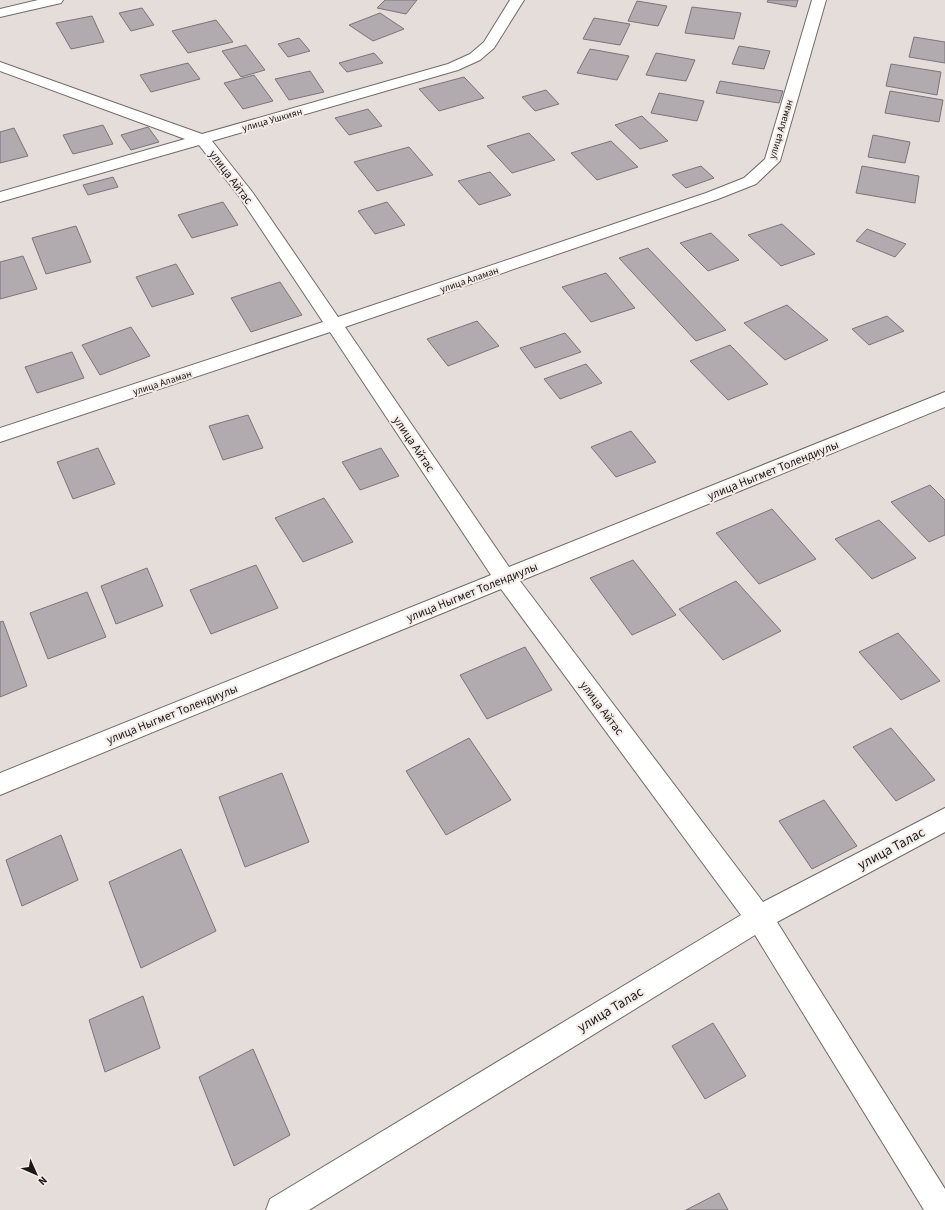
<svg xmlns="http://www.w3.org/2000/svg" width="945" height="1210" font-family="'Source Sans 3',sans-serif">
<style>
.building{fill:#b1abb0;stroke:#7b757a}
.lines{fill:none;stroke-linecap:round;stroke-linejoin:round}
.minor-casing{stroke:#726b68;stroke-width:2}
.minor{fill:#fff;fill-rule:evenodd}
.labels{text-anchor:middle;stroke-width:4;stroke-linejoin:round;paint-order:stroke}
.far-street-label{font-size:10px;fill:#1b1917;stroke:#f3ebe7}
.street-label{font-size:12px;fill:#1b1917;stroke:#f3ebe7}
.near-street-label{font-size:14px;fill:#1b1917;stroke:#f3ebe7}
</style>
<rect width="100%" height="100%" fill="#e5ddda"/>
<g class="building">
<path d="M385,0H417L406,14L377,8Z"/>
<path d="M768,0H798L796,7L767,2Z"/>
<path d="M637,1L667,6L658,26L628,21Z"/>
<path d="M692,7L741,13L734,39L685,33Z"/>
<path d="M142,8L154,25L131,31L119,13Z"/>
<path d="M380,13L404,29L373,41L349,25Z"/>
<path d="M92,16L104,42L71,49L56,23Z"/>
<path d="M594,18L630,24L620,45L583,39Z"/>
<path d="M216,20L233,42L188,53L172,31Z"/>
<path d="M914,37L945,42V63L909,57Z"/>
<path d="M299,38L310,51L288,57L278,44Z"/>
<path d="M246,45L265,70L241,77L222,51Z"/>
<path d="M739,46L770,51L764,69L732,64Z"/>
<path d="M590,49L629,56L617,80L577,73Z"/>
<path d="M374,53L383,63L347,72L339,63Z"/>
<path d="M656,53L695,60L686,81L646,75Z"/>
<path d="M188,63L200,79L151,92L140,75Z"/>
<path d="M891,64L941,72L937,95L886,86Z"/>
<path d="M310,71L324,92L289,100L275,79Z"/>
<path d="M254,75L273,101L243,109L224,83Z"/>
<path d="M464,77L484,98L439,111L419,89Z"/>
<path d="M720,81L783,91L779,103L716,93Z"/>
<path d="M546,90L559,104L535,111L522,97Z"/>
<path d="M890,91L943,100L939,122L885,113Z"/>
<path d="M659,93L704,101L697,121L651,113Z"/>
<path d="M368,109L382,126L349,135L335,118Z"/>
<path d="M642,116L668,141L640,149L615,125Z"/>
<path d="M103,125L113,144L73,154L63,135Z"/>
<path d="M148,127L159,142L131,150L121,135Z"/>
<path d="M14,128L28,156L0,163V132Z"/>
<path d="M529,133L555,160L512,173L487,146Z"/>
<path d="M873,135L910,142L905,163L868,157Z"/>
<path d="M611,141L638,167L597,180L571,153Z"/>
<path d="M409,147L433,175L377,191L354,162Z"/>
<path d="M701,166L714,178L686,188L672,175Z"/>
<path d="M862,166L919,176L915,203L856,193Z"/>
<path d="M490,172L511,195L479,205L458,181Z"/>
<path d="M113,177L118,187L88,195L83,185Z"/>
<path d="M223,202L238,225L192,238L178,215Z"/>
<path d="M387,202L405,225L375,234L358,211Z"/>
<path d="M782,224L815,254L781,266L748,235Z"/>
<path d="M76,226L91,262L46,274L32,238Z"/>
<path d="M867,229L906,244L895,257L856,241Z"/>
<path d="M711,233L739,260L708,271L680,243Z"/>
<path d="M648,248L726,330L696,341L619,258Z"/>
<path d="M23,256L37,289L0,299V262Z"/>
<path d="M176,264L194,294L152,307L136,277Z"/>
<path d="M606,273L635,308L591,322L562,287Z"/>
<path d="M280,282L302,315L251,332L231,298Z"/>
<path d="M787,305L828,340L785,360L744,323Z"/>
<path d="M887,316L904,331L869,345L852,329Z"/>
<path d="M477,321L499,346L448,366L427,339Z"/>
<path d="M131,327L150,356L100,375L82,345Z"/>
<path d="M565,333L581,352L535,368L520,348Z"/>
<path d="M730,345L768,384L728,400L690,361Z"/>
<path d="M72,352L84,378L37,393L25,367Z"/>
<path d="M586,364L602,383L560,399L544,379Z"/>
<path d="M248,415L263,448L223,460L209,426Z"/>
<path d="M631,431L656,462L616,477L591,447Z"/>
<path d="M98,448L115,484L73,499L57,462Z"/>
<path d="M381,448L399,476L360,490L342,462Z"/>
<path d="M930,485L945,500V535L929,542L891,502Z"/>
<path d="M324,498L353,542L303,562L275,518Z"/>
<path d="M772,509L816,559L759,584L716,533Z"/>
<path d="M879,520L916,558L872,579L835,539Z"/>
<path d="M633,560L676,615L632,635L590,578Z"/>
<path d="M256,565L278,608L211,634L190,590Z"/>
<path d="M147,568L163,606L116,624L101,586Z"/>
<path d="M736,581L781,631L723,660L679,609Z"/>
<path d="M87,592L106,637L48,659L30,613Z"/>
<path d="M3,621L27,686L0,697V622Z"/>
<path d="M898,633L940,681L901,700L859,652Z"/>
<path d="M525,647L552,690L487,719L460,675Z"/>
<path d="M891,728L935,780L896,801L853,747Z"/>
<path d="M469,738L511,800L446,835L406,771Z"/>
<path d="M282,773L309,842L245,867L219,797Z"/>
<path d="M824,800L857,846L812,869L779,821Z"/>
<path d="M61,835L78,880L22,906L6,860Z"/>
<path d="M181,849L216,931L141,968L109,882Z"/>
<path d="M143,996L160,1048L105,1072L89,1020Z"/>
<path d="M713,1023L746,1076L705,1099L672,1046Z"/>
<path d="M253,1049L290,1135L234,1166L199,1077Z"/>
<path d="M719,1193L728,1210H686Z"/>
</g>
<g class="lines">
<g class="minor-casing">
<g id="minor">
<path d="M38,0H63L61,3L0,17V9Z"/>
<path d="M510,0H524L494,48L480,60L458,70L212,141L253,193L338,317L706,193L744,178L765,159L812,0H826L780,161L756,184L718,199L345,327L509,567L945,392V407L520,581L763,902L945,808V832L777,922L945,1189V1210H924L755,935L309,1210H266L270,1199L741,915L501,589L0,795V773L491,575L330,332L0,442V428L323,322L241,199L199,145L0,202V192L185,139L0,71V62L202,134L448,64L470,54L484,42Z"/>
</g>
</g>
<use href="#minor" class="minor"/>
</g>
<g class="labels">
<g class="far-street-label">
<text transform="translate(272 119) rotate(-16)" y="4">улица Ушкиян</text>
<text transform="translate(780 129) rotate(-73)" y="4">улица Аламан</text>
<text transform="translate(469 279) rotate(-19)" y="4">улица Аламан</text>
<text transform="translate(162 382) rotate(-18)" y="4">улица Аламан</text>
</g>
<g class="street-label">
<text transform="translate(231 177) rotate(53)" y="4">улица Айтас</text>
<text transform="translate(414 444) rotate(56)" y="4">улица Айтас</text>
<text transform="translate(773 470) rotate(-22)" y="4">улица Ныгмет Толендиулы</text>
<text transform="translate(472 592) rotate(-22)" y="4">улица Ныгмет Толендиулы</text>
<text transform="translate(602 708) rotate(53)" y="4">улица Айтас</text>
<text transform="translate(172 714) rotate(-22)" y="4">улица Ныгмет Толендиулы</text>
</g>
<g class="near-street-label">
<text transform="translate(891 848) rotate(-28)" y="5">улица Талас</text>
<text transform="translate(610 1009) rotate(-31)" y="5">улица Талас</text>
</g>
</g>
<g transform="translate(36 1174) rotate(135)" stroke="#f3ebe7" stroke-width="3" paint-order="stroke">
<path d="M0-3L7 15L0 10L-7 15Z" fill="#1b1917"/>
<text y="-6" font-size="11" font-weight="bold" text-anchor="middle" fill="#1b1917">N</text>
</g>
</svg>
